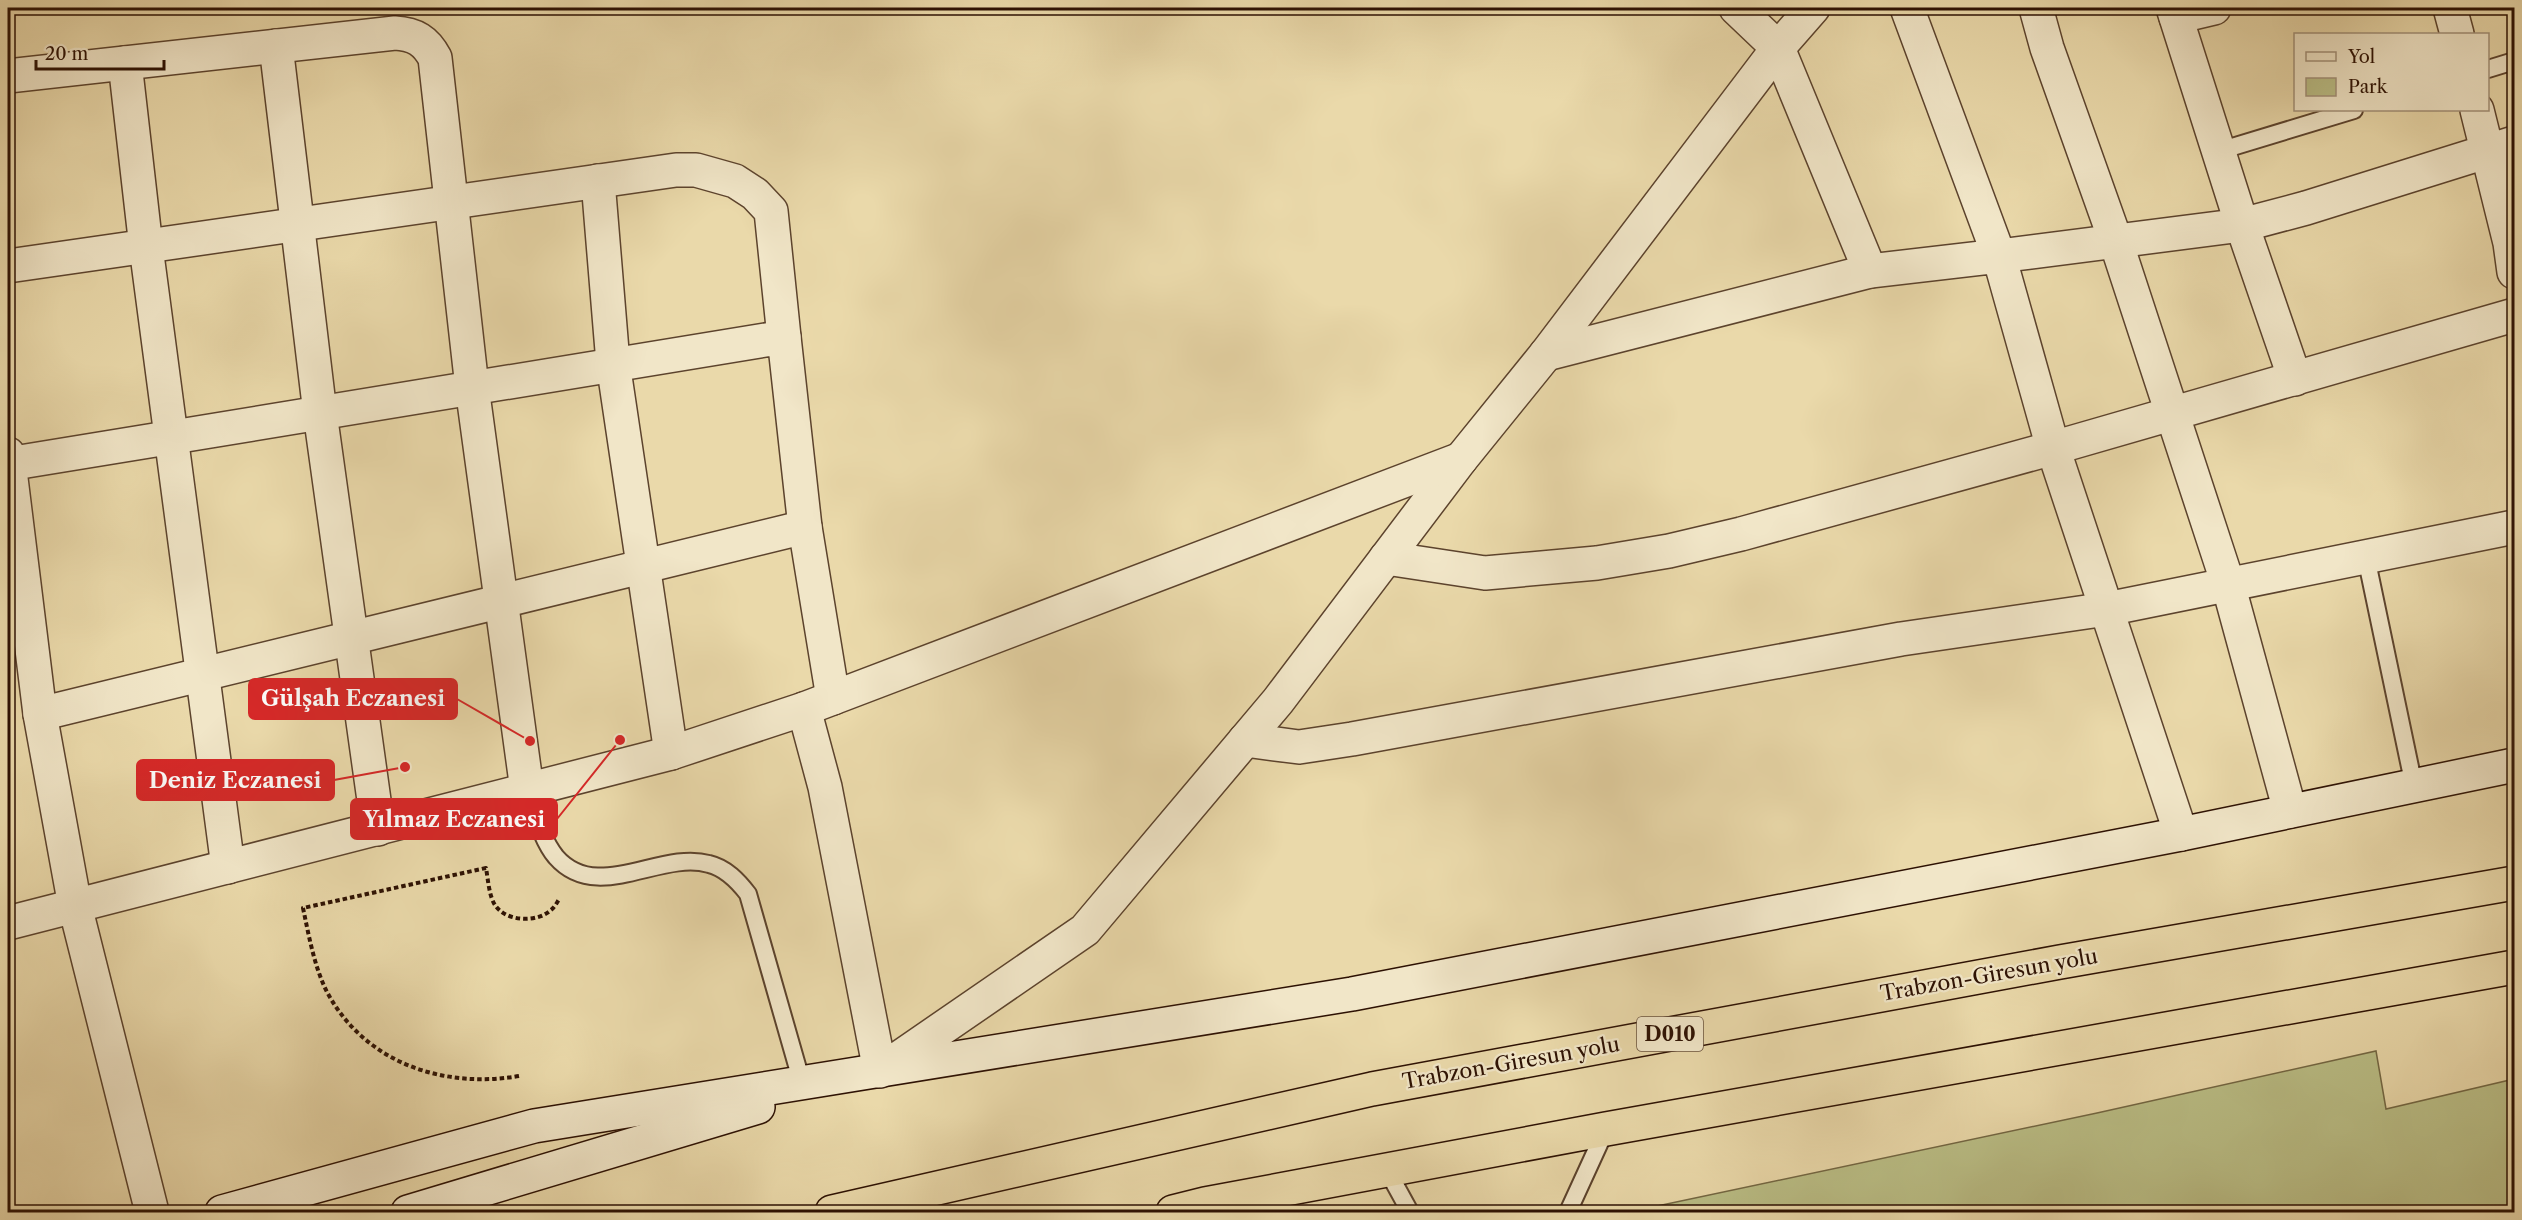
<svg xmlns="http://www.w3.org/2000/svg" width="2522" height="1220" font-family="'Libre Caslon Text',serif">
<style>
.green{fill:#babe86;stroke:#746844;stroke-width:1.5}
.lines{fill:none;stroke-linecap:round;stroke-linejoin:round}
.service-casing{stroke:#5c432d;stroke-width:20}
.minor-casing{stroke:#5c432d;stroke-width:36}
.tertiary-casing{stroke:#5c432d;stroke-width:36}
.secondary-casing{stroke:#2d1103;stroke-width:36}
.trunk-casing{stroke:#2d1103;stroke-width:36}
.path{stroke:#2d1103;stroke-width:4;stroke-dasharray:4.5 3;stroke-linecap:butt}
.service{stroke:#f1e6c8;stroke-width:16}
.minor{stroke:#f1e6c8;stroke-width:33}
.tertiary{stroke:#f1e6c8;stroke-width:33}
.secondary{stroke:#f1e6c8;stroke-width:33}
.trunk{stroke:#ead9aa;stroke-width:33}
.labels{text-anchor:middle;stroke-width:4.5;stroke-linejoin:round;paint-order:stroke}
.shield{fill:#f1e6c8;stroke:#68513e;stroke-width:1.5}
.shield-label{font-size:20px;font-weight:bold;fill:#2d1103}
.street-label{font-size:21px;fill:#2d1103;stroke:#f1e6c8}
.leader{fill:none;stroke:#d62828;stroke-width:2}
.callout-dot{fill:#d62828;stroke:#f1e6c8;stroke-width:2}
.callout{fill:#d62828;stroke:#d62828;stroke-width:2}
.callout-label{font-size:22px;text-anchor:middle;font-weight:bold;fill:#fff}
</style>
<rect width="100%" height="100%" fill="#ead9aa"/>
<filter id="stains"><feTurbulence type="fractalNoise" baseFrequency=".00333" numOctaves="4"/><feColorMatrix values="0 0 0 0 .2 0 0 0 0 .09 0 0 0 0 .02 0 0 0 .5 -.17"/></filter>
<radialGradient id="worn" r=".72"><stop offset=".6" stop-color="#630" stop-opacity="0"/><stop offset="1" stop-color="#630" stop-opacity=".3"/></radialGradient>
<path class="green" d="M2376,1051L2386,1109L2514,1079V1212H1629L2097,1113Z"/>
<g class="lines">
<g class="service-casing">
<g id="service">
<path d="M2488,69L2514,61"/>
<path d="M2219,151L2354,110"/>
<path d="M2366,557L2414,786"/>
<path d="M527,790C535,811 541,839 556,857C597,904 660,850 709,864C726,868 738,881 748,894L802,1083"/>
<path d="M1387,1170L1410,1212"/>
<path d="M1568,1212L1606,1129"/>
</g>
</g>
<g class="minor-casing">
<g id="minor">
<path d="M1736,8L1778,48L1870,271"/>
<path d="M1907,8L1999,256L2242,225L2306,208L2514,143"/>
<path d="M2036,8L2047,48L2115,239L2228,584L2290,811"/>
<path d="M2173,8L2242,225L2295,379"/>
<path d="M2450,8L2457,34"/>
<path d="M2176,17L2214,8"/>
<path d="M276,46L320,413L378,829"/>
<path d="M125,63L146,247L228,867"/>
<path d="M8,76L395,33C415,34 426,41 435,58L472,387L527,790"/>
<path d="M2477,110L2510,243L2514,272"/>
<path d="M598,181L613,363L671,753"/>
<path d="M8,266L676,170H696L735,181L755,194L771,211L784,337"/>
<path d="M1546,354L1870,271L1999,256L2053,448L2181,834"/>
<path d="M8,454L40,714L75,906L152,1212"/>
<path d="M8,464L784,337L805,527L833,698"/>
<path d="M1386,558L1485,573L1597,563L1669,551L1741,534L2053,448L2514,315"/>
<path d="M40,714L805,527"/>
<path d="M1245,740L1299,747L1352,739L1901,639L2107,609L2514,527"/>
</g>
</g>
<g class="tertiary-casing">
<g id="tertiary">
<path d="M804,709L825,787L880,1071L1085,930L1278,701L1461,459L1546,354L1778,48L1813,8"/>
<path d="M8,923L671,753L804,709L1461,459"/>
</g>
</g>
<g class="secondary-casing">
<g id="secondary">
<path d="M222,1212L534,1126L1352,994L2181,834L2514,765"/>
<path d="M408,1212L758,1107"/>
</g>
</g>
<g class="trunk-casing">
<g id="trunk">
<path d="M832,1212L1372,1089L2060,962L2514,883"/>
<path d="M1173,1212L1205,1204L1606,1129L2514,967"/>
</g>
</g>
<path class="path" d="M519,1076C443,1089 365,1063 327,992C314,966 309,936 303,908L486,868C488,879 489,896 495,905C506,922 537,923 551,910C555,907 557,902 560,898"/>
<use href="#service" class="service"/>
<use href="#minor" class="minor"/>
<use href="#tertiary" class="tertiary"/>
<use href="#secondary" class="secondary"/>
<use href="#trunk" class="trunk"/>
</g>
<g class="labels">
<rect class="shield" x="1637" y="1017" width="66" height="34" rx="4.5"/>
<g class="shield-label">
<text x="1670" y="1041">D010</text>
</g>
<g class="street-label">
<text transform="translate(1989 975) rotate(-10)" y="7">Trabzon-Giresun yolu</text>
<text transform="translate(1511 1063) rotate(-10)" y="7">Trabzon-Giresun yolu</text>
</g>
</g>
<path class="leader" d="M530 741L457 699M405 767L334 780M620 740L557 819"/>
<g class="callout-dot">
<circle cx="530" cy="741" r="6"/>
<circle cx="405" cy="767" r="6"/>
<circle cx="620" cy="740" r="6"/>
</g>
<g class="callout">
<rect x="249" y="679" width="208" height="40" rx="6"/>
<rect x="137" y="760" width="197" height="40" rx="6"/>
<rect x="351" y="799" width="206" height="40" rx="6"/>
</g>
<g class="callout-label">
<text x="353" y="706">Gülşah Eczanesi</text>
<text x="235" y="788">Deniz Eczanesi</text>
<text x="454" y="827">Yılmaz Eczanesi</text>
</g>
<rect width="2522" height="1220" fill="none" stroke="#ead9aa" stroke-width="30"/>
<rect x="9" y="9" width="2504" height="1202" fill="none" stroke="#2d1103" stroke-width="3"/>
<rect x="15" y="15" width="2492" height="1190" fill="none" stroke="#2d1103" stroke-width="1.5"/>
<rect x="2294" y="33" width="195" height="78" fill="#f1e6c8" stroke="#a39179" stroke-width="1.5"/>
<rect x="2306" y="52" width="30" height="9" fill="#f1e6c8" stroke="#a39179" stroke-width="1.5"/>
<text x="2348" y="63" font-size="18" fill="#2d1103">Yol</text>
<rect x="2306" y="78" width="30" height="18" fill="#babe86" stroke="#a39179" stroke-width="1.5"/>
<text x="2348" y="93" font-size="18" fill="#2d1103">Park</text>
<path d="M36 60v9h128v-9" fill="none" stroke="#2d1103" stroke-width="3"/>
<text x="45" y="60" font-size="18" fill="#2d1103" stroke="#f1e6c8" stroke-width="4.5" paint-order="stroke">20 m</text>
<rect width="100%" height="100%" filter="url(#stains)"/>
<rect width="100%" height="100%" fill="url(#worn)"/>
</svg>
